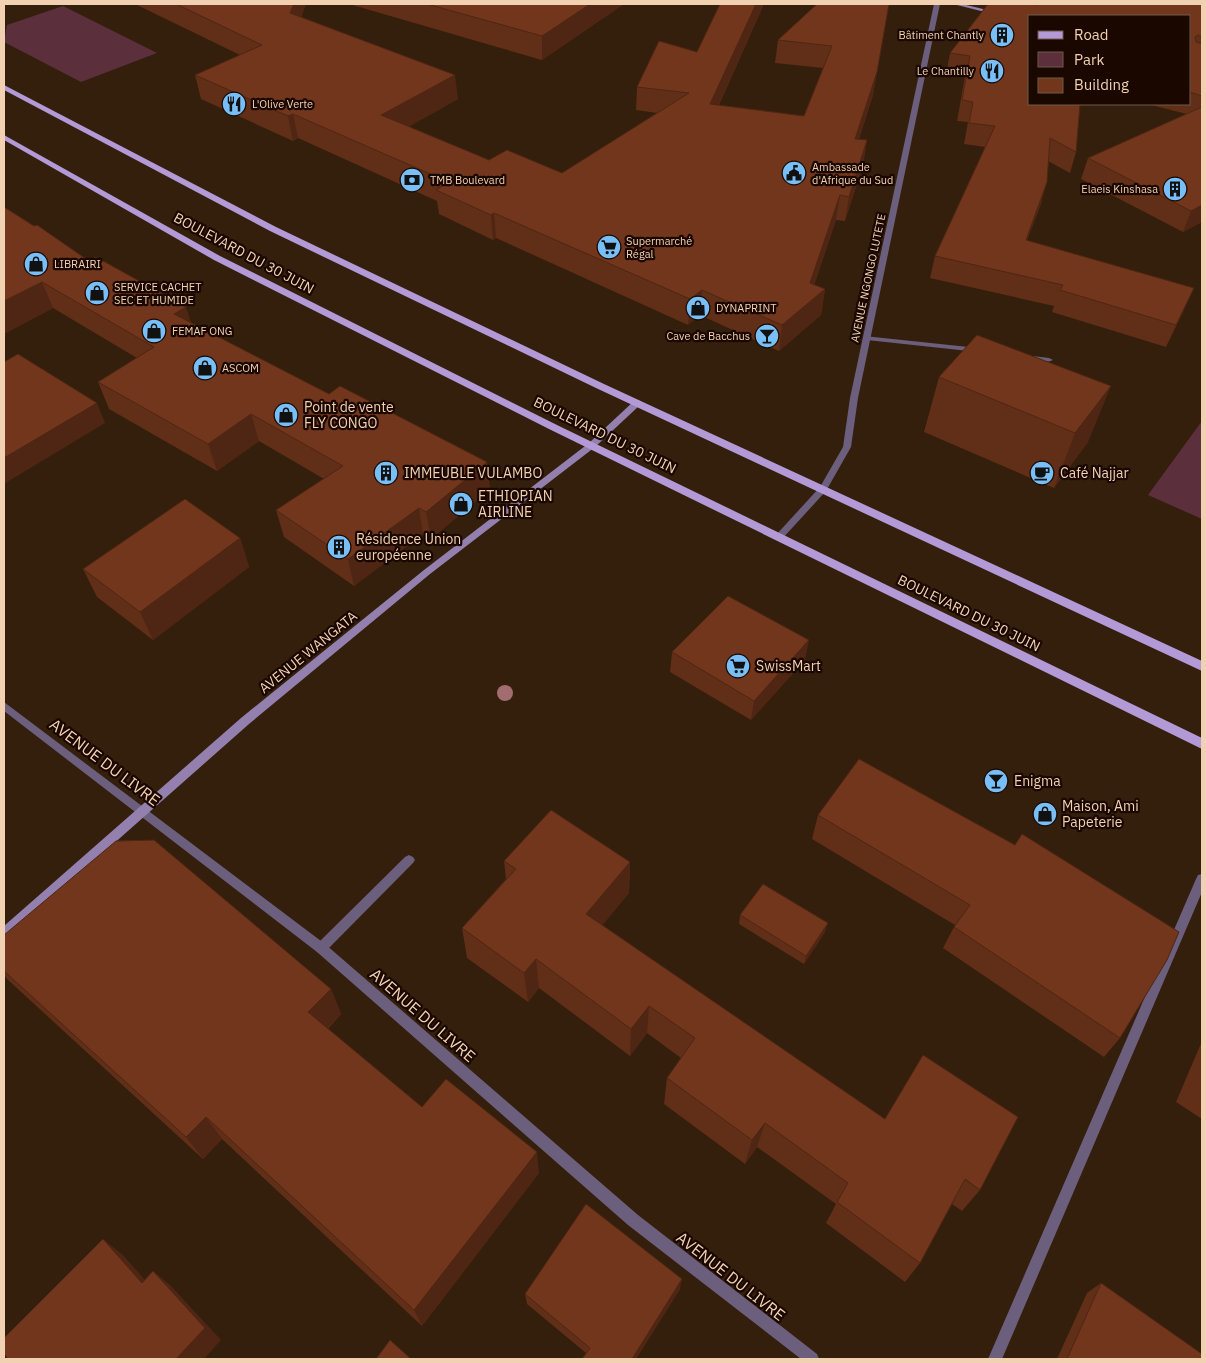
<svg xmlns="http://www.w3.org/2000/svg" width="1206" height="1363" font-family="'IBM Plex Sans',sans-serif">
<style>
.green{fill:#5b2f3b}
.lines{fill:none;stroke-linecap:round;stroke-linejoin:round}
.lane{fill:#6b5f7d;fill-rule:evenodd}
.street{fill:#6b5f7d;fill-rule:evenodd}
.secondary{fill:#9480af;fill-rule:evenodd}
.primary{fill:#b399d6;fill-rule:evenodd}
.tree{fill:#a26d6f}
.wall{fill:#612e17}
.shaded-wall{fill:#4f2613}
.building{fill:#71361b;stroke:#4f2613}
.labels{text-anchor:middle;stroke-width:4.5;stroke-linejoin:round;paint-order:stroke}
.far-poi-label{font-size:11px;fill:#f2d1b3;stroke:#1a0800;text-anchor:start}
.far-street-label{font-size:11px;fill:#f2d1b3;stroke:#1a0800}
.street-label{font-size:14px;fill:#f2d1b3;stroke:#1a0800}
.poi-label{font-size:14px;fill:#f2d1b3;stroke:#1a0800;text-anchor:start}
.near-street-label{font-size:16px;fill:#f2d1b3;stroke:#1a0800}
</style>
<rect width="100%" height="100%" fill="#331f0c"/>
<g class="green">
<path d="M63,6L157,53L81,82L4,42L7,25Z"/>
<path d="M1202,421V519L1148,495Z"/>
</g>
<g class="lines">
<g class="lane">
<path d="M864,336L978,348L982,350L978,352L867,340H864Z"/>
<path d="M1024,355L1049,358L1053,360C1046,364 1030,361 1023,357Z"/>
<path d="M409,855L413,857L415,860L413,863L325,952L321,953L317,952L315,948L317,944L405,857Z"/>
</g>
<g class="street">
<path d="M934,4H940L858,398L851,447L826,491L782,539H776L774,537L776,535L820,487L843,447L850,398Z"/>
<path d="M4,702L325,944L638,1215L817,1354L819,1359H801L628,1225L317,952L4,711Z"/>
<path d="M1202,874V892L1002,1359H988L1196,879L1198,875Z"/>
</g>
<g class="secondary">
<path d="M953,4H962L1000,13L997,15Z"/>
<path d="M637,400L640,401V405L595,447L430,574L249,724L8,937L4,938V926L241,718L424,570L589,443L634,401Z"/>
</g>
<g class="primary">
<path d="M4,85L276,227L604,384L1202,661V671L596,388L270,231L4,90Z"/>
<path d="M4,135L220,256L557,425L1202,738V749L549,429L214,260L4,140Z"/>
</g>
</g>
<circle class="tree" cx="505" cy="693" r="8"/>
<g class="wall">
<path d="M135,4H306L301,17L458,99L408,127L489,160L562,173L657,113L636,110L637,87L697,52L720,4H764L719,105L804,116L823,68L775,63L778,40L817,4H891L888,7L873,95L859,139L867,140L863,165L845,221L836,220L814,285L825,289L821,315L779,351L700,315L688,325L496,238L493,240L439,214L437,201L298,138L293,141L201,99L195,75L240,55Z"/>
<path d="M349,4H624L542,60Z"/>
<path d="M988,4H1202V222L1183,232L1081,179L1088,158L1187,114L1147,104H1190V16H1030L1076,152L1070,173L1048,161L1041,204L1027,240L1184,310L1166,347L1052,312L1054,306L930,278L935,256L985,147L964,144L968,122L957,121L965,76L946,74L950,53Z"/>
<path d="M4,207L89,261L191,323L329,394L487,462L490,489L431,539L423,534L354,586L284,537L276,510L324,479L259,441L217,471L109,409L98,382L137,358L53,308L4,334Z"/>
<path d="M977,335L1088,442L1054,488L924,432L939,377Z"/>
<path d="M240,538L249,567L153,640L97,597L83,569Z"/>
<path d="M672,652L805,660L751,720L670,672Z"/>
<path d="M859,759L1120,1038L1104,1057L943,948L955,925L812,839L818,815Z"/>
<path d="M504,861L630,862L629,893L602,925L980,1190L962,1211L952,1204L920,1263L905,1282L826,1223L836,1204L757,1147L745,1164L664,1104L667,1078L681,1058L647,1033L630,1056L539,988L528,1002L467,958L462,928L506,879Z"/>
<path d="M740,915L825,932L804,964L739,924Z"/>
<path d="M4,935L331,989L341,1014L328,1029L422,1107L539,1173L422,1326L222,1139L203,1159L7,979L4,975Z"/>
<path d="M1202,1041V1119L1176,1102Z"/>
<path d="M1101,1283L1202,1359H1057L1087,1293Z"/>
<path d="M680,1289L636,1359H582L586,1353L527,1304L525,1294Z"/>
</g>
<g class="shaded-wall">
<path d="M294,4H306L295,36L290,13Z"/>
<path d="M590,4H624L542,60V36Z"/>
<path d="M756,4H764L708,128L710,104Z"/>
<path d="M877,72L873,95L851,163L855,139Z"/>
<path d="M455,75L458,99L385,140L381,115Z"/>
<path d="M293,114L298,138L293,141L288,116Z"/>
<path d="M867,140L863,165L845,221L849,197Z"/>
<path d="M1047,182L1041,204L1019,261L1026,240Z"/>
<path d="M840,195L836,220L808,304L825,289L821,315L779,351L782,325L810,283Z"/>
<path d="M1202,205V222L1183,232L1191,211Z"/>
<path d="M494,213L496,238L493,240L491,215Z"/>
<path d="M42,282L53,308L4,334V301Z"/>
<path d="M1194,288L1184,310L1166,347L1176,325Z"/>
<path d="M702,290L700,315L688,325L690,299Z"/>
<path d="M186,307L195,334L174,314Z"/>
<path d="M1111,386L1088,442L1054,488L1075,433Z"/>
<path d="M97,403L105,423L4,484V458Z"/>
<path d="M251,414L259,441L217,471L208,444Z"/>
<path d="M487,462L490,489L431,539L426,512Z"/>
<path d="M419,508L423,534L354,586L348,559Z"/>
<path d="M240,538L249,567L153,640L140,612Z"/>
<path d="M809,640L805,660L751,720L754,701Z"/>
<path d="M630,862L629,893L587,944L586,914Z"/>
<path d="M828,923L825,932L804,964L806,956Z"/>
<path d="M536,959L539,988L528,1002L524,973Z"/>
<path d="M331,989L341,1014L319,1037L308,1012Z"/>
<path d="M649,1006L647,1033L630,1056L631,1029Z"/>
<path d="M206,1117L222,1139L203,1159L186,1137Z"/>
<path d="M765,1123L757,1147L745,1164L752,1140Z"/>
<path d="M537,1152L539,1173L422,1326L414,1310Z"/>
<path d="M103,1239L123,1255L160,1297L142,1283Z"/>
<path d="M153,1271L171,1286L221,1340L204,1359H176Z"/>
<path d="M682,1279L680,1289L636,1359H632Z"/>
</g>
<g class="building">
<path d="M176,4H294L290,13L455,75L381,115L489,160L507,150L562,173L689,93L637,87L659,41L697,52L720,4H756L710,104L804,116L832,46L778,40L817,4H889L877,72L855,139L867,140L849,197L840,195L810,283L825,289L782,325L702,290L690,299L494,213L491,215L436,190L449,182L293,114L288,116L195,75L262,45Z"/>
<path d="M427,4H590L542,36Z"/>
<path d="M988,4H1031L1036,5V4H1202V37L1198,35L1195,37L1196,42L1202,44V96L1190,92V16H1030V104H1080L1076,152L1050,138L1047,182L1026,240L1194,288L1176,325L1060,290L1063,285L935,256L995,126L969,123L973,102L962,100L970,56L950,53Z"/>
<path d="M1202,107V205L1191,211L1088,158Z"/>
<path d="M4,207L34,226L37,225L89,261L96,257L186,307L174,314L329,394L340,386L487,462L426,512L419,508L348,559L276,510L343,466L251,414L208,444L98,382L154,347L42,282L4,301Z"/>
<path d="M977,335L1111,386L1075,433L939,377Z"/>
<path d="M18,354L97,403L4,458V362Z"/>
<path d="M185,499L240,538L140,612L83,569Z"/>
<path d="M728,596L809,640L754,701L672,652Z"/>
<path d="M859,759L1015,845L1022,834L1179,932L1167,960L1120,1038L954,927L970,905L818,815Z"/>
<path d="M551,810L630,862L586,914L885,1119L923,1055L1018,1117L980,1190L965,1179L920,1263L837,1202L848,1183L765,1123L752,1140L667,1078L695,1038L649,1006L631,1029L536,959L524,973L462,928L516,869L504,861Z"/>
<path d="M154,840L331,989L308,1012L422,1107L446,1079L537,1152L414,1310L206,1117L186,1137L4,971V935L116,841Z"/>
<path d="M763,884L828,923L806,956L740,915Z"/>
<path d="M586,1204L682,1279L632,1359H582L590,1348L525,1294Z"/>
<path d="M103,1239L142,1283L153,1271L205,1328L176,1359H8L4,1354V1338Z"/>
<path d="M1101,1283L1202,1354V1359H1067Z"/>
<path d="M390,1340L411,1359H376Z"/>
</g>
<defs>
<g id="building-disc" transform="scale(1.25)"><circle r="9.5" fill="#78bff7" stroke="#1a0800"/><path d="M-4-6H4V6H1V3H-1V6H-4ZM-2.5-4.3h1.7v1.8h-1.7ZM.8-4.3h1.7v1.8H.8ZM-2.5-1h1.7V.8h-1.7ZM.8-1h1.7V.8H.8Z" fill="#111"/></g>
<g id="restaurant-disc" transform="scale(1.25)"><circle r="9.5" fill="#78bff7" stroke="#1a0800"/><path d="M-5-6h1v4h1v-4h1v4h1v-4h1v5L-1.5 .5V6h-2V.5L-5-1ZM5-6V6H3V1.5H1.5Q1.5-4 5-6Z" fill="#111"/></g>
<g id="civic-disc" transform="scale(1.25)"><circle r="9.5" fill="#78bff7" stroke="#1a0800"/><path d="M-.6-6.5H3V-4.5H.6V-3L4-1V1h2V6H-6V1h2V-1L-.6-3ZM-1.2 2.5V6h2.4V2.5Z" fill="#111"/></g>
<g id="bank-disc" transform="scale(1.25)"><circle r="9.5" fill="#78bff7" stroke="#1a0800"/><path d="M-6-4H6V4H-6ZM0-2.3a2.3 2.3 0 1 0 0 4.6a2.3 2.3 0 1 0 0-4.6Z" fill="#111"/></g>
<g id="supermarket-disc" transform="scale(1.25)"><circle r="9.5" fill="#78bff7" stroke="#1a0800"/><path d="M-6-5.5h2.5l.6 2H6L4.5 2H-2.5L-4.4-4H-6ZM-1.5 3.2a1.3 1.3 0 1 0 .1 0ZM3 3.2a1.3 1.3 0 1 0 .1 0Z" fill="#111"/></g>
<g id="shop-disc" transform="scale(1.25)"><circle r="9.5" fill="#78bff7" stroke="#1a0800"/><path d="M-5-2.5h2.3a2.7 3.5 0 0 1 5.4 0H5L5.5 6h-11ZM-1.5-2.5h3a1.5 2.3 0 0 0-3 0Z" fill="#111"/></g>
<g id="bar-disc" transform="scale(1.25)"><circle r="9.5" fill="#78bff7" stroke="#1a0800"/><path d="M-6-5H6L.8 .8V4.5H3.5V6h-7V4.5H-.8V.8Z" fill="#111"/></g>
<g id="cafe-disc" transform="scale(1.25)"><circle r="9.5" fill="#78bff7" stroke="#1a0800"/><path d="M-5.5-4.5H6V0H3Q3 3.5 0 3.5H-2.5Q-5.5 3.5-5.5 0ZM3-3.2v2h1.7v-2ZM-6 4.5H4V6H-6Z" fill="#111"/></g>
</defs>
<g fill-rule="evenodd">
<use href="#building-disc" x="1002" y="35"/>
<use href="#restaurant-disc" x="992" y="71"/>
<use href="#restaurant-disc" x="234" y="104"/>
<use href="#civic-disc" x="794" y="173"/>
<use href="#bank-disc" x="412" y="180"/>
<use href="#building-disc" x="1175" y="189"/>
<use href="#supermarket-disc" x="609" y="247"/>
<use href="#shop-disc" x="36" y="264"/>
<use href="#shop-disc" x="97" y="293"/>
<use href="#shop-disc" x="698" y="308"/>
<use href="#shop-disc" x="154" y="331"/>
<use href="#bar-disc" x="767" y="336"/>
<use href="#shop-disc" x="205" y="368"/>
<use href="#shop-disc" x="286" y="415"/>
<use href="#building-disc" x="386" y="473"/>
<use href="#cafe-disc" x="1042" y="473"/>
<use href="#shop-disc" x="461" y="504"/>
<use href="#building-disc" x="339" y="547"/>
<use href="#supermarket-disc" x="738" y="666"/>
<use href="#bar-disc" x="996" y="781"/>
<use href="#shop-disc" x="1045" y="814"/>
</g>
<g class="labels">
<g class="far-poi-label">
<text x="984" y="39" text-anchor="end">Bâtiment Chantly</text>
<text x="974" y="75" text-anchor="end">Le Chantilly</text>
<text x="252" y="108">L'Olive Verte</text>
<text x="812" y="171">Ambassade<tspan x="812" dy="13">d'Afrique du Sud</tspan></text>
<text x="430" y="184">TMB Boulevard</text>
<text x="1158" y="193" text-anchor="end">Elaeis Kinshasa</text>
<text x="626" y="245">Supermarché<tspan x="626" dy="13">Régal</tspan></text>
<text x="54" y="268">LIBRAIRI</text>
<text x="114" y="291">SERVICE CACHET<tspan x="114" dy="13">SEC ET HUMIDE</tspan></text>
<text x="716" y="312">DYNAPRINT</text>
<text x="172" y="335">FEMAF ONG</text>
<text x="750" y="340" text-anchor="end">Cave de Bacchus</text>
<text x="222" y="372">ASCOM</text>
</g>
<g class="far-street-label">
<text transform="translate(868 278) rotate(-78)" y="4">AVENUE NGONGO LUTETE</text>
</g>
<g class="street-label">
<text transform="translate(244 253) rotate(28)" y="5">BOULEVARD DU 30 JUIN</text>
<text transform="translate(605 435) rotate(26)" y="5">BOULEVARD DU 30 JUIN</text>
<text transform="translate(969 613) rotate(26)" y="5">BOULEVARD DU 30 JUIN</text>
<text transform="translate(308 652) rotate(-39)" y="5">AVENUE WANGATA</text>
</g>
<g class="poi-label">
<text x="304" y="412">Point de vente<tspan x="304" dy="16">FLY CONGO</tspan></text>
<text x="404" y="478">IMMEUBLE VULAMBO</text>
<text x="1060" y="478">Café Najjar</text>
<text x="478" y="501">ETHIOPIAN<tspan x="478" dy="16">AIRLINE</tspan></text>
<text x="356" y="544">Résidence Union<tspan x="356" dy="16">européenne</tspan></text>
<text x="756" y="671">SwissMart</text>
<text x="1014" y="786">Enigma</text>
<text x="1062" y="811">Maison, Ami<tspan x="1062" dy="16">Papeterie</tspan></text>
</g>
<g class="near-street-label">
<text transform="translate(105 762) rotate(37)" y="6">AVENUE DU LIVRE</text>
<text transform="translate(423 1015) rotate(41)" y="6">AVENUE DU LIVRE</text>
<text transform="translate(731 1276) rotate(38)" y="6">AVENUE DU LIVRE</text>
</g>
</g>
<rect width="1206" height="1363" fill="none" stroke="#f2d1b3" stroke-width="10"/>
<rect x="1028" y="15" width="162" height="90" fill="#1a0800" stroke="#705848"/>
<rect x="1038" y="31" width="25" height="8" fill="#b399d6" stroke="#705848"/>
<text x="1074" y="40" font-size="15" fill="#f2d1b3">Road</text>
<rect x="1038" y="52" width="25" height="15" fill="#5b2f3b" stroke="#705848"/>
<text x="1074" y="65" font-size="15" fill="#f2d1b3">Park</text>
<rect x="1038" y="78" width="25" height="15" fill="#71361b" stroke="#705848"/>
<text x="1074" y="90" font-size="15" fill="#f2d1b3">Building</text>
</svg>
